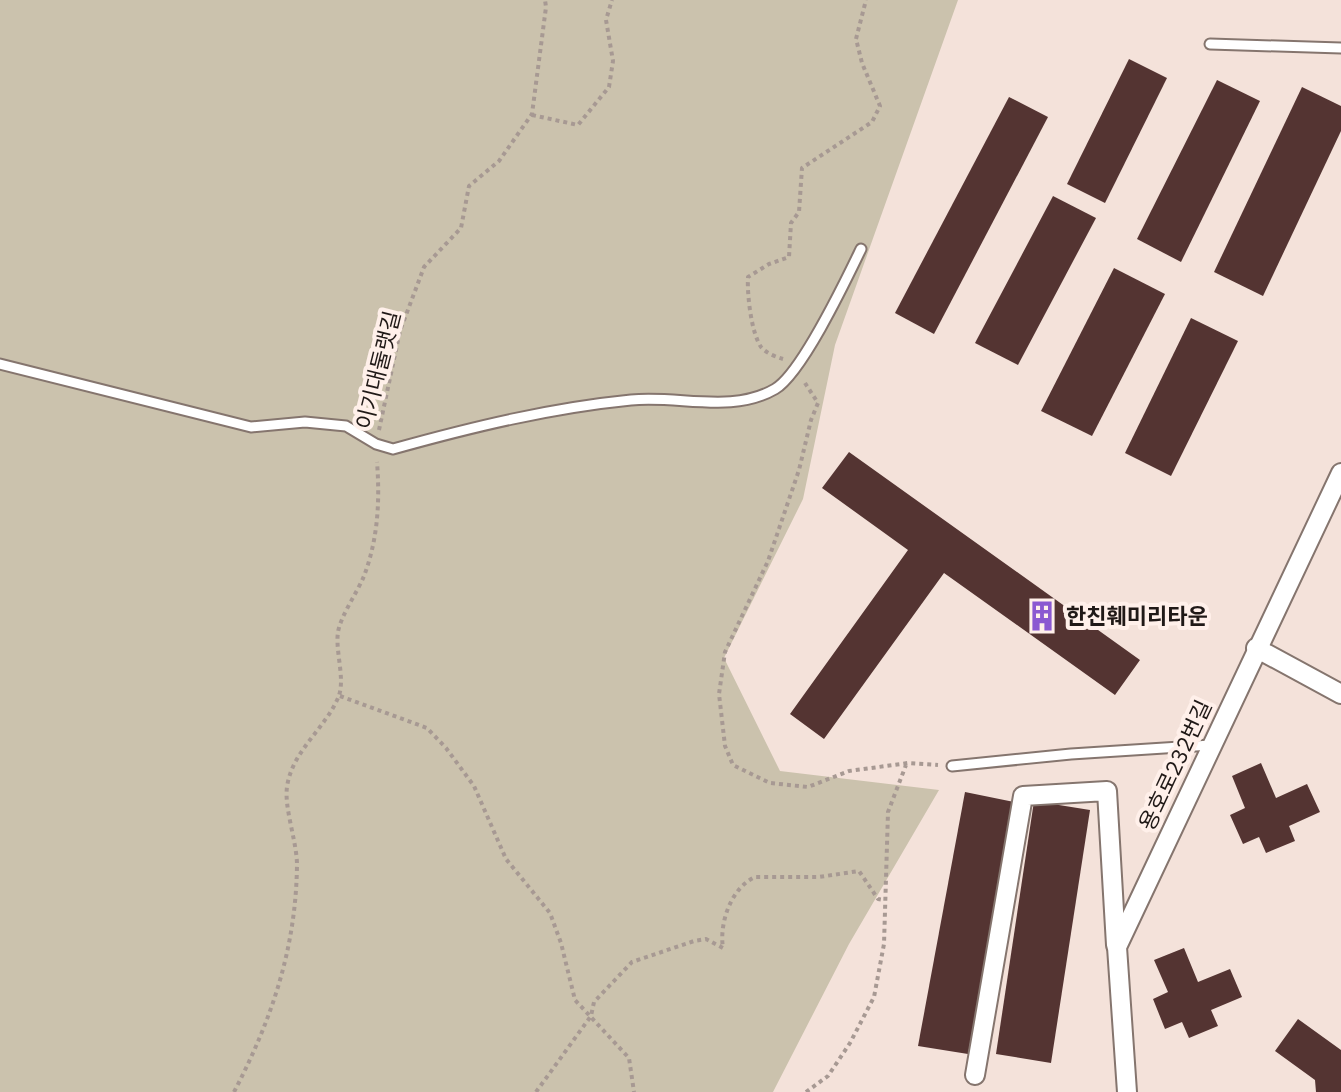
<svg xmlns="http://www.w3.org/2000/svg" width="1341" height="1092" font-family="'IBM Plex Sans','Noto Sans KR',sans-serif">
<style>
.green{fill:#cbc2ad}
.building{fill:#543432}
.lines{fill:none;stroke-linecap:round;stroke-linejoin:round}
.service-casing{stroke:#85756e;stroke-width:13}
.minor-casing{stroke:#85756e;stroke-width:22}
.path{stroke:#a79993;stroke-width:4;stroke-dasharray:4 4;stroke-linecap:butt}
.service{stroke:#fff;stroke-width:9}
.minor{stroke:#fff;stroke-width:18}
.labels{text-anchor:middle;stroke-width:8;stroke-linejoin:round;paint-order:stroke}
.street-label{font-size:22px;fill:#201917;stroke:#fff0ea}
.poi-label{font-size:22px;font-weight:bold;fill:#201917;stroke:#fff0ea;text-anchor:start}
</style>
<rect width="100%" height="100%" fill="#f4e2da"/>
<path class="green" d="M0,0H958L835,345L803,499L724,658L780,771L939,790L849,944L773,1092H0Z"/>
<g class="building">
<path d="M1129,59L1167,78L1105,203L1067,184Z"/>
<path d="M1217,80L1260,101L1181,262L1137,239Z"/>
<path d="M1302,87L1341,106V131L1263,296L1214,272Z"/>
<path d="M1009,97L1048,117L934,334L895,313Z"/>
<path d="M1053,196L1096,218L1018,365L975,343Z"/>
<path d="M1114,268L1165,294L1092,436L1041,411Z"/>
<path d="M1191,318L1238,341L1171,476L1125,453Z"/>
<path d="M849,452L1140,660L1115,695L944,573L824,739L790,714L908,550L822,488Z"/>
<path d="M1261,763L1276,798L1307,784L1320,812L1289,826L1295,841L1266,853L1259,837L1243,844L1230,815L1245,808L1232,776Z"/>
<path d="M965,792L1014,802L968,1054L918,1046Z"/>
<path d="M1034,801L1090,810L1051,1063L996,1054Z"/>
<path d="M1184,948L1198,982L1230,969L1242,997L1211,1010L1218,1026L1189,1038L1182,1022L1165,1029L1153,999L1168,992L1154,960Z"/>
<path d="M1298,1019L1341,1050V1092H1316L1315,1080L1275,1051Z"/>
</g>
<g class="lines">
<g class="service-casing">
<g id="service">
<path d="M1210,44L1341,48"/>
<path d="M0,364L251,427L305,422L346,426L376,444L393,449C472,427 550,408 631,400C679,395 732,414 775,389C802,373 846,280 861,249"/>
<path d="M952,766L1071,754L1211,745"/>
</g>
</g>
<g class="minor-casing">
<g id="minor">
<path d="M1256,648L1341,694"/>
<path d="M975,1075L1023,796L1107,791L1116,945"/>
<path d="M1127,1092L1117,947L1341,473"/>
</g>
</g>
<g class="path">
<path d="M532,115L578,125L609,87L613,61L606,20L612,0"/>
<path d="M783,359C776,357 766,353 761,347C751,332 747,294 748,277L769,264L789,257L791,223L799,212L802,168L872,122L880,106L862,63L856,39L866,0"/>
<path d="M805,383L818,403L811,420L799,470L768,561L725,652L719,694L725,746L733,765L770,783L808,787L849,771L908,763L938,765"/>
<path d="M379,430L400,331L424,267L461,228L469,186L499,161L532,114L546,7L545,0"/>
<path d="M340,696L427,728L446,748L474,786L506,859L550,913L561,943L575,1000L629,1058L634,1092"/>
<path d="M234,1092C272,1019 296,948 297,865C297,842 284,808 287,787C292,751 324,730 338,698C346,680 335,652 338,632C341,615 357,593 364,576C378,539 380,501 377,462"/>
<path d="M536,1092L591,1016L594,1002L632,962L694,941L706,939L723,948C719,923 731,888 755,877H819L859,871L878,899L884,900"/>
<path d="M806,1092L828,1076L850,1043L874,997L884,944L888,812L906,765"/>
</g>
<use href="#service" class="service"/>
<use href="#minor" class="minor"/>
</g>
<defs>
<g id="building-bare" transform="scale(2.4)"><path d="M-4-6H4V6H1V3H-1V6H-4ZM-2.5-4.3h1.7v1.8h-1.7ZM.8-4.3h1.7v1.8H.8ZM-2.5-1h1.7V.8h-1.7ZM.8-1h1.7V.8H.8Z" fill="#8b58d1" stroke="#fff0ea" stroke-width="2.5" paint-order="stroke"/></g>
</defs>
<g fill-rule="evenodd">
<use href="#building-bare" x="1042" y="616"/>
</g>
<g class="labels">
<g class="street-label">
<text transform="translate(378 370) rotate(-76)" y="8">이기대둘랫길</text>
<text transform="translate(1175 765) rotate(-65)" y="8">용호로232번길</text>
</g>
<g class="poi-label">
<text x="1066" y="624">한친훼미리타운</text>
</g>
</g>
</svg>
